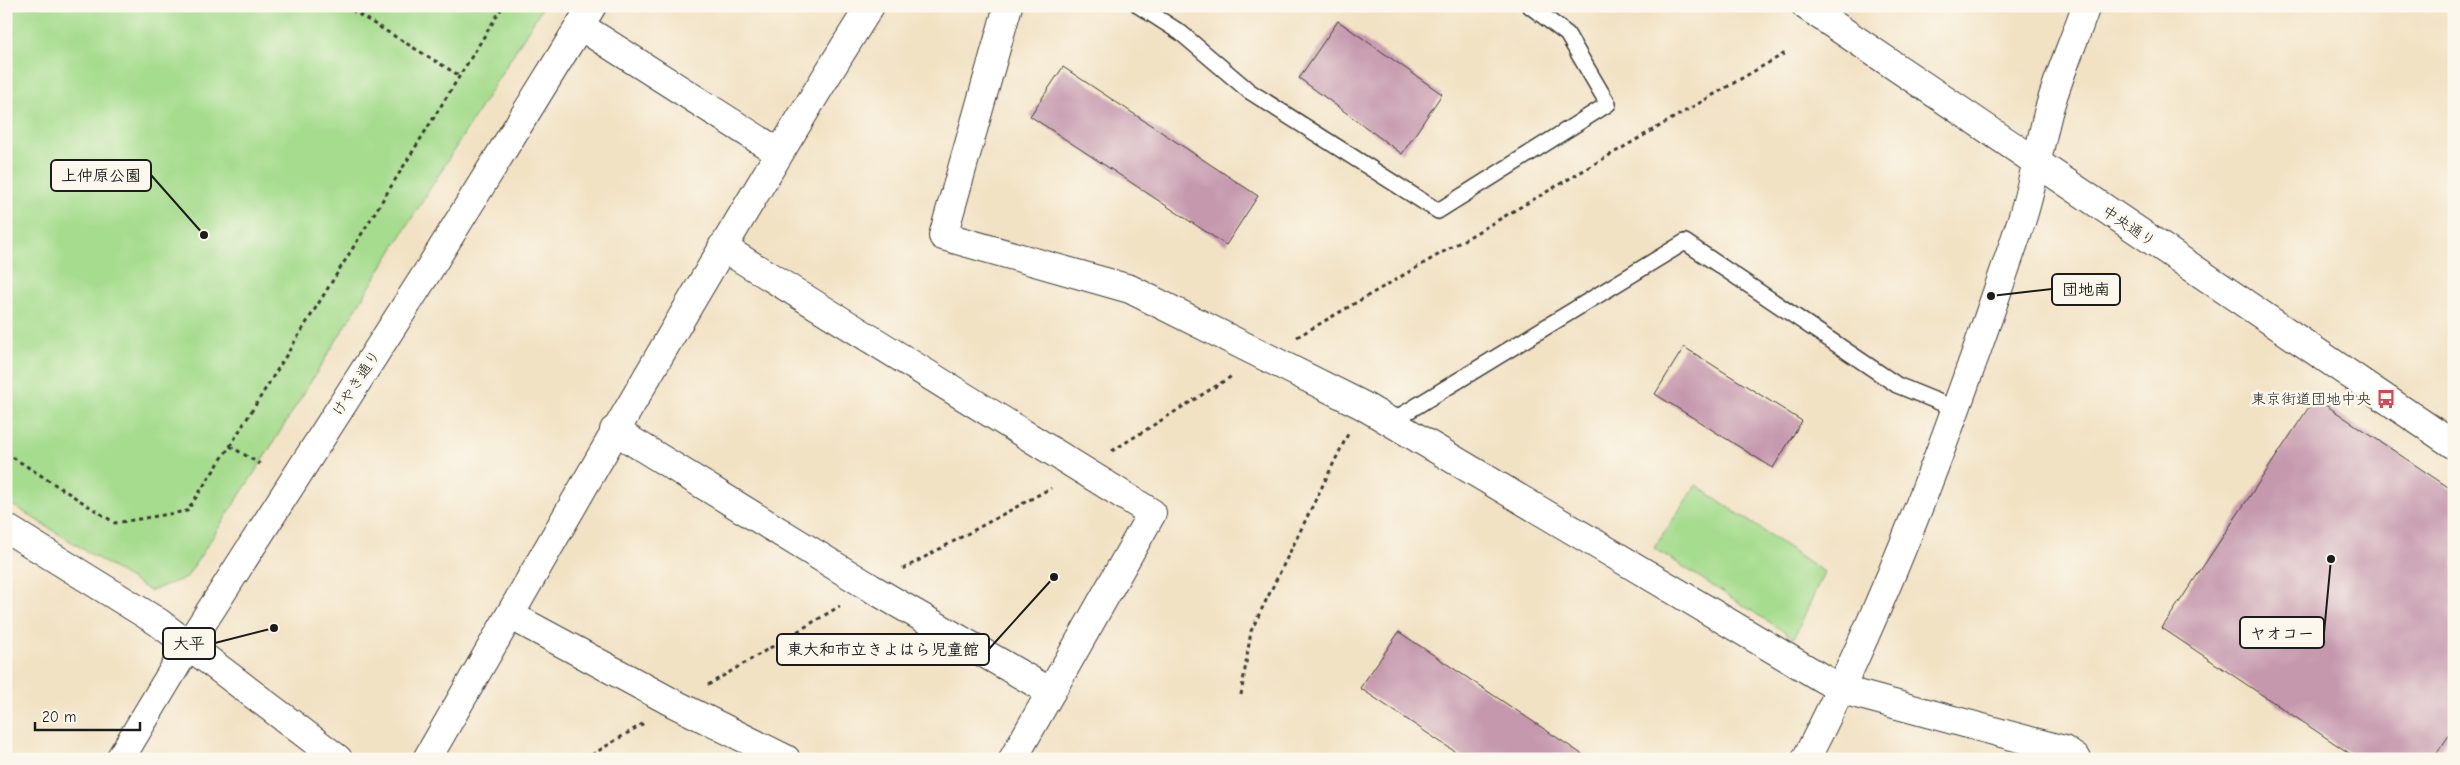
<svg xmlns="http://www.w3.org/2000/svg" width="2460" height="765" font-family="'Comic Neue','Klee One',sans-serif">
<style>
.green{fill:#a5dc8d;stroke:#607c54}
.building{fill:#c598ad}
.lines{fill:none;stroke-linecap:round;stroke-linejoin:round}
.lane-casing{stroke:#3c3a35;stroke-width:18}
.street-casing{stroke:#3c3a35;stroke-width:30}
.secondary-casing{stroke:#3c3a35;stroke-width:30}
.path{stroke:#3c3a35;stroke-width:3;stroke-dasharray:4 4;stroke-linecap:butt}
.lane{stroke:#fff;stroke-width:15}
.street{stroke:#fff;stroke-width:28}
.secondary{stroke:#fff;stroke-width:28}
.labels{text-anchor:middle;stroke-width:5;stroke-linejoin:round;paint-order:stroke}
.street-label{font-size:15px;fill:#1c1c1c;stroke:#fbf7ec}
.poi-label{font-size:15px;fill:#1c1c1c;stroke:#fbf7ec;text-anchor:end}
.leader{fill:none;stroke:#1c1c1c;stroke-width:2}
.callout-dot{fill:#1c1c1c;stroke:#fbf7ec;stroke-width:2}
.callout{fill:#fbf7ec;stroke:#1c1c1c;stroke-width:2}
.callout-label{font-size:16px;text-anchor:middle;font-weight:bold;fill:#1c1c1c}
</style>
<rect width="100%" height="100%" fill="#fbf7ec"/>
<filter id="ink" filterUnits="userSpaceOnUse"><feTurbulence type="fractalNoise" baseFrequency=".02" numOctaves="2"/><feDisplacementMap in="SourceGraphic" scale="10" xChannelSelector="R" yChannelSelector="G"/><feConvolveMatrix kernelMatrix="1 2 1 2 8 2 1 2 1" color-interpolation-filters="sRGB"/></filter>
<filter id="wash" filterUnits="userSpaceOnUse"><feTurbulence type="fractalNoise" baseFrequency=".0096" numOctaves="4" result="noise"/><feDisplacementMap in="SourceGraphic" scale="20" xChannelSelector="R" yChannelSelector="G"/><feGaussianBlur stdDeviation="1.12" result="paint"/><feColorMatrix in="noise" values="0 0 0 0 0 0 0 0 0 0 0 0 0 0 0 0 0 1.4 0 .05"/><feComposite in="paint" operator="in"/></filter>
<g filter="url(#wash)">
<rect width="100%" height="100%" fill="#f2e2c4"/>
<g class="green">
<path d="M6,6H543L260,464L186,578L150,591L6,501Z"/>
<path d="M1696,485L1824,572L1794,638L1654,548Z"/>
</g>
<g id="blocks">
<g class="building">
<path d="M1338,21L1442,94L1402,154L1299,78Z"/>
<path d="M1063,67L1258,196L1226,245L1030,116Z"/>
<path d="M1684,347L1802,421L1773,468L1655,394Z"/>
<path d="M2315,398L2454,491V728L2433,759H2358L2162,628Z"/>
<path d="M1399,632L1589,759H1466L1360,688Z"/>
</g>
</g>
</g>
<g filter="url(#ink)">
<use href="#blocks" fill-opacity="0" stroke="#3c3a35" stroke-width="1"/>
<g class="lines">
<g class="lane-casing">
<g id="lane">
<path d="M1139,6L1181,33L1249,91L1438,211L1608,104L1567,34L1530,6"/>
<path d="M1392,421L1685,242L1897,385L1956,409"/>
</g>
</g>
<g class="street-casing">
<g id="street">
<path d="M1008,6L943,236L1130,289L1362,405L1842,690L2064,750L2077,759"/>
<path d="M580,26L778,152"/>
<path d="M722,247L1152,513L1013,759"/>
<path d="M614,430L871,588L1051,692"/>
<path d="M6,528L158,622L338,759"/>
<path d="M510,615L675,704L786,759"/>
<path d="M427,759C573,506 715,253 870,6"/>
</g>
</g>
<g class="secondary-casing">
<g id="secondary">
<path d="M1806,6L2454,445"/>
<path d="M120,759L189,644L428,271L592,6"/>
<path d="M1806,759C1895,586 1960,403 2022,219C2033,184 2039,148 2048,113C2058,77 2074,41 2086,6"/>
</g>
</g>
<g class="path">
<path d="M345,6L460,76"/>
<path d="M1297,337L1787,52"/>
<path d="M230,446L260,464"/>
<path d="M1112,451L1232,376"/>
<path d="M6,453L115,523L187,511L230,446L503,6"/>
<path d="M903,569L1051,488"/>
<path d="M708,685L840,606"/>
<path d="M1241,695L1251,631L1348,434"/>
<path d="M585,759L644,723"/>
</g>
<use href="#lane" class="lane"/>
<use href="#street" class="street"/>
<use href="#secondary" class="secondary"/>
</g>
</g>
<defs>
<g id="bus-bare" transform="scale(1.5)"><path d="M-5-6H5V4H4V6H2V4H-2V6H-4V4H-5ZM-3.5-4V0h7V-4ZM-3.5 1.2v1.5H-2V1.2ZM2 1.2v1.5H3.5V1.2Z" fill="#d1495b" stroke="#fbf7ec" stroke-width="2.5" paint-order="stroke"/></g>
</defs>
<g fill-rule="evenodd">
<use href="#bus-bare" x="2386" y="399"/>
</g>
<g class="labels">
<g class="street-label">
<text transform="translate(2129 226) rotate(34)" y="5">中央通り</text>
<text transform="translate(356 383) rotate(-57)" y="5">けやき通り</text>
</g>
<g class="poi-label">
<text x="2371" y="404">東京街道団地中央</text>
</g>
</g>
<path class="leader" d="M204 235L151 175M1991 296L2052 289M2331 559L2324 633M274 628L215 643M1054 577L989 649"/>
<g class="callout-dot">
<circle cx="204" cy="235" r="5"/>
<circle cx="1991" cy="296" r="5"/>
<circle cx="2331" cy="559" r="5"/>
<circle cx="274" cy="628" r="5"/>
<circle cx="1054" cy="577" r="5"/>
</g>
<g class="callout">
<rect x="51" y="160" width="100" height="31" rx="5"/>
<rect x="2052" y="274" width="68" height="31" rx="5"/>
<rect x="2240" y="617" width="84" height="31" rx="5"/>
<rect x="163" y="628" width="52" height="31" rx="5"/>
<rect x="777" y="634" width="212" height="31" rx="5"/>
</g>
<g class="callout-label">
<text x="101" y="181">上仲原公園</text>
<text x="2086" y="295">団地南</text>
<text x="2282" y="639">ヤオコー</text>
<text x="189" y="649">大平</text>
<text x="883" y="655">東大和市立きよはら児童館</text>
</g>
<rect width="2460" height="765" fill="none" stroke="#fbf7ec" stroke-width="25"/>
<path d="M35 722v8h105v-8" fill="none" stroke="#1c1c1c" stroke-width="2.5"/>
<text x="42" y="722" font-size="15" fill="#1c1c1c" stroke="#fbf7ec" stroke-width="4" paint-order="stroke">20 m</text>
</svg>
